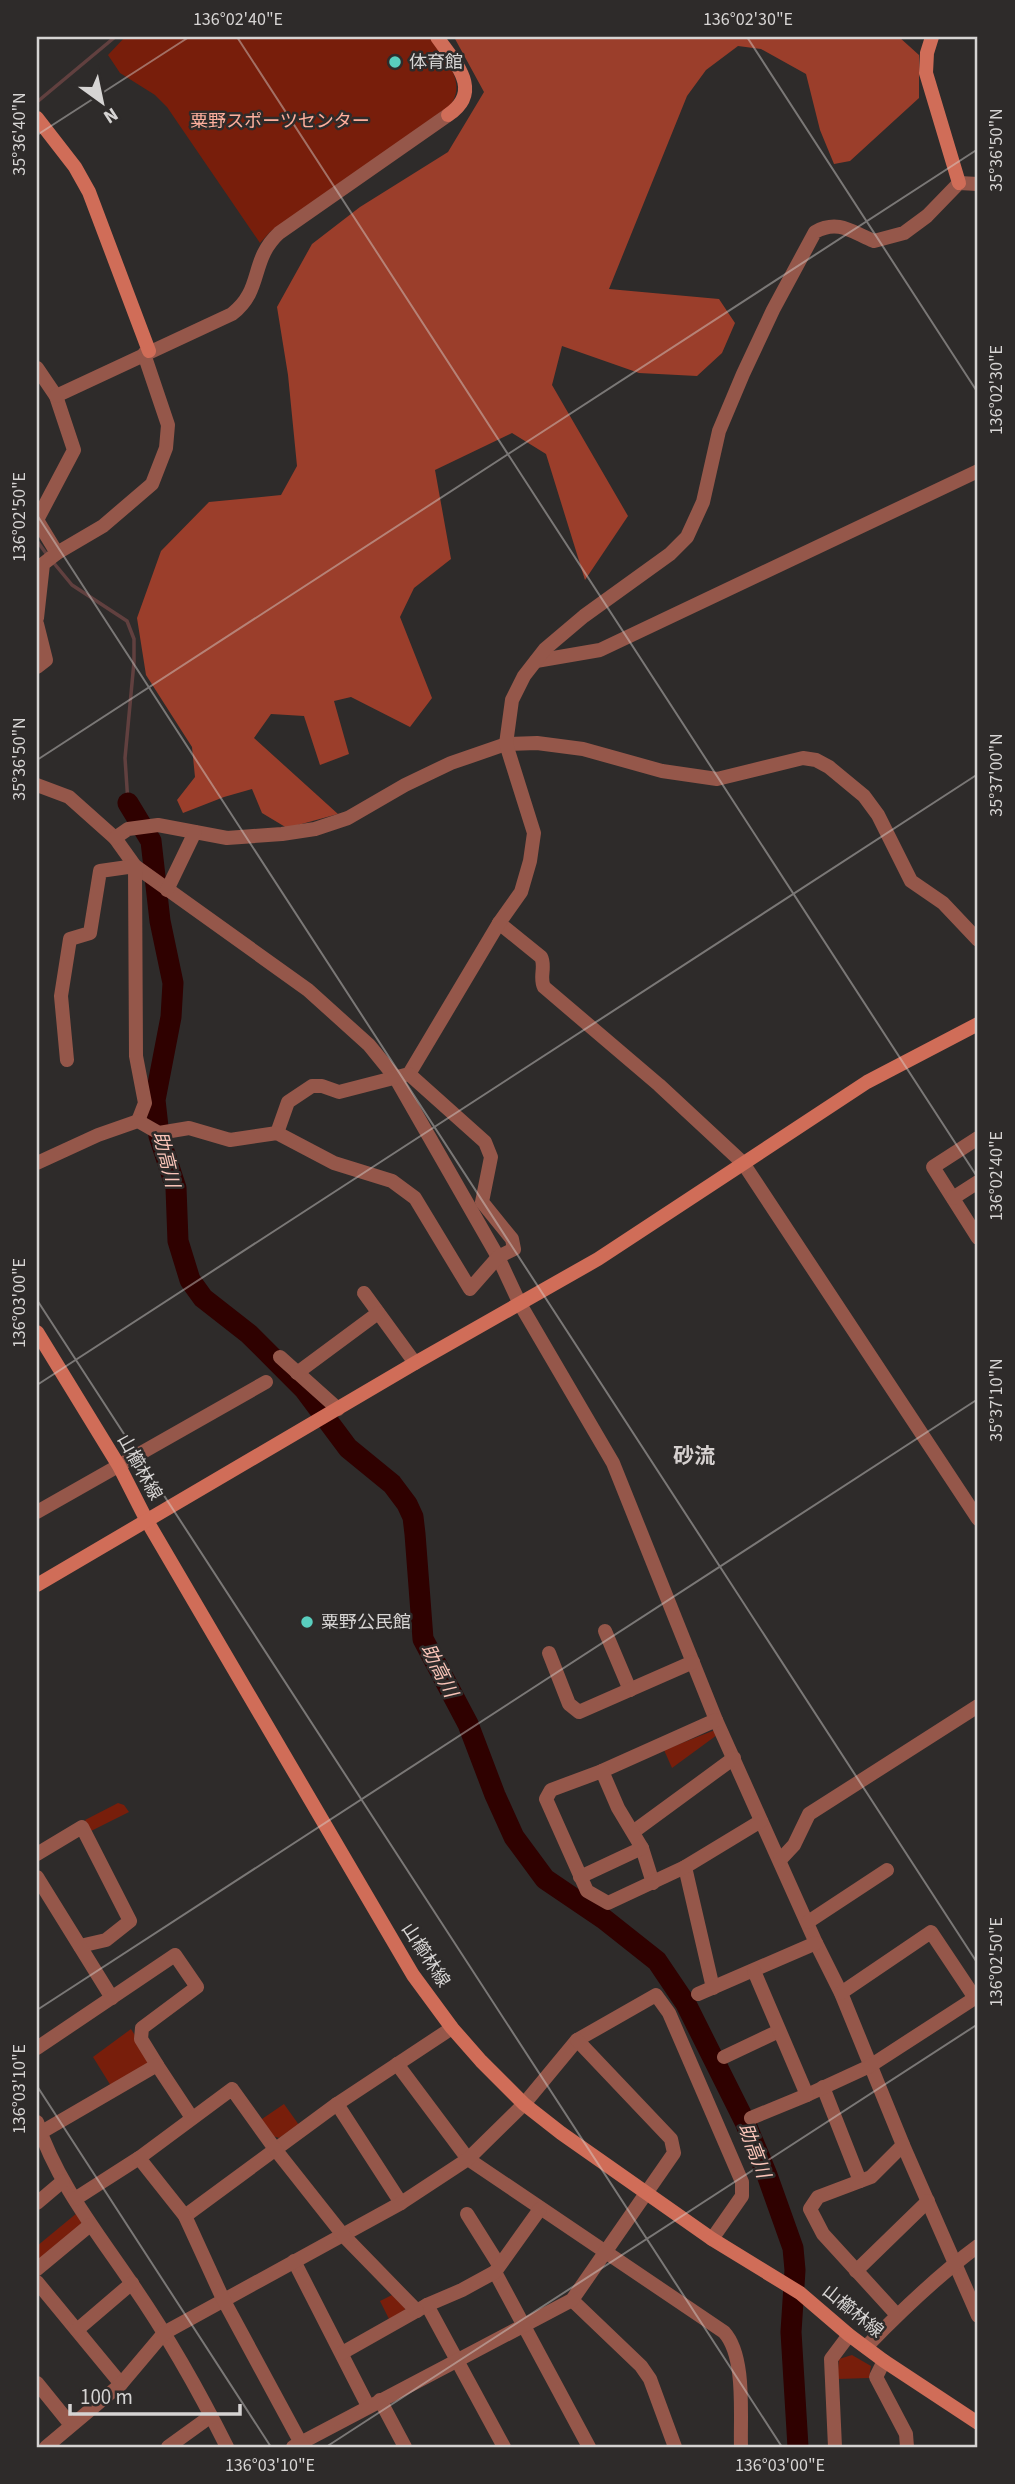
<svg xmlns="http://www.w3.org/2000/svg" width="1015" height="2484" font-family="'Source Sans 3','Noto Sans JP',sans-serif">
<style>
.green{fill:#781e0b}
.forest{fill:#9b3e2b}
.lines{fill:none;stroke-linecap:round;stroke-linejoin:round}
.stream{stroke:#61403f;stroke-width:3.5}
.river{stroke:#2f0100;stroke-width:21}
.street{stroke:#95574a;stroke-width:14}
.secondary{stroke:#d06d58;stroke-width:14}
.ticks{fill:none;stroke:#d6d4d3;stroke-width:2;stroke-opacity:0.45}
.poi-dot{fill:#59cebe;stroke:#2e2b2a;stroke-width:2.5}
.labels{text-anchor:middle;stroke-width:5;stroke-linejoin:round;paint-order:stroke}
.poi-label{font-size:18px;fill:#d6d4d3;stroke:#2e2b2a;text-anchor:start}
.park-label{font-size:18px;fill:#fdaf9d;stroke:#2e2b2a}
.street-label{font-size:18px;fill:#d6d4d3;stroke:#2e2b2a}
.water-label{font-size:19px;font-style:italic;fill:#fac4b8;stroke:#2e2b2a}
.quarter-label{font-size:21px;font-weight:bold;fill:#d5d0cf;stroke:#2e2b2a}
.neatline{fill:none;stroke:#d6d4d3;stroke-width:2.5}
.ticks-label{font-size:18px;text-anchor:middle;fill:#d6d4d3}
</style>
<rect width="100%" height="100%" fill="#2e2b2a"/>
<g class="green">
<path d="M125,37H429C444,58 469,82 449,107L270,232L260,243L167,107L155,95L120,73L108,55Z"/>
<path d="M715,1730L717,1735L672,1768L664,1750Z"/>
<path d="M118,1803L124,1805L129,1812L91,1831L85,1820Z"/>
<path d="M131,2029L148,2056L147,2064L111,2086L93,2057Z"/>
<path d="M284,2104L299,2125L279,2138L270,2135L259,2121Z"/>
<path d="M77,2213L81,2219V2228L37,2264V2246Z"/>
<path d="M392,2295L405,2308L404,2314L390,2321L380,2301Z"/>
<path d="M852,2355L871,2366L869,2378L837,2379L839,2359Z"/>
</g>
<path class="forest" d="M454,37H899L919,55V98L850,161L834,164L820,130L806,74L761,49L738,46L706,70L687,96L609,289L719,299L735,323L722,353L697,376L639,373L562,346L552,385L628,516L585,580L546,454L512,433L435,470L451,559L414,588L400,617L432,698L410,727L351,697L334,701L349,754L320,765L304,716L271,714L254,738L338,814L287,828L262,813L252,789L224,797L183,813L177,800L195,777L192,747L146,675L137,618L161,551L209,502L281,495L297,466L288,375L277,307L312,244L360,207L448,152L484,92Z"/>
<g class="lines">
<g class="stream">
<path d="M37,102L115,37"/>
<path d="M37,541L48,556"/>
<path d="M53,562L72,585L127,621L134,639V662L125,758L128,803"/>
</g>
<path class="river" d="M128,803L151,841L160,921L173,983L171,1017L155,1100L159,1136L176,1188L178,1241L190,1280L203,1298L249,1334L304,1389L348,1448L392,1484L407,1504L413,1517L415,1534L423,1639L468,1724L495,1795L514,1837L545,1879L604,1919L657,1961L686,2004L745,2122L767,2175L793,2248L795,2270L791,2332L798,2447"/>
<g class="street">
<path d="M37,368L56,396L74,450L37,520L57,553"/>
<path d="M56,396L232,314C264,289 249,261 279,233L448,115"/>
<path d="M37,618L43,564L57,553L103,526L152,484L166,448L168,425L144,354"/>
<path d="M37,624L46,660L37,667"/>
<path d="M536,661L600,650L978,471"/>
<path d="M37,785L69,797L115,838L135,866L308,990L369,1045L395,1077L498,1257L520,1304L613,1463L716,1720L816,1943L841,1993L903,2145L978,2316"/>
<path d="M115,838L128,829L158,825L227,838L282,834L315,829L348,818L405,785L451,763L506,744L537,743L583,749L662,771L717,779L803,758L816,760L829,767L864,796L878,815L911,881L943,903L978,940"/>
<path d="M167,890L195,832"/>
<path d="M499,923L541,957C546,966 539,978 544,987L659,1085L743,1163L978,1519"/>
<path d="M67,1060L61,996L70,939L90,933L100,871L135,866L136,1056L145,1103L138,1121"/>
<path d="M277,1133L288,1102L312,1086H322L339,1092L409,1074L499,923L521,892L530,861L534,833L506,744L512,700L524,676L545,649L584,616L670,554L687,537L703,502L719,431L743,374L773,310L815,232C838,219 852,232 874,241L904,233L927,216L959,183L978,184"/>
<path d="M978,1138L933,1167L978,1238"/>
<path d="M37,1163L98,1135L138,1121L159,1133L189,1128L230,1140L277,1133L334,1163L392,1181L415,1198L470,1289L498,1257L514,1249L512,1239L482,1202L491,1157L485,1142L409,1074"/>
<path d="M953,1198L978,1182"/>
<path d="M364,1293L415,1363"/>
<path d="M280,1357L338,1409"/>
<path d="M297,1373L378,1313"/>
<path d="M37,1512L266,1382"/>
<path d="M605,1631L630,1690"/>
<path d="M549,1653L569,1704L579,1712L693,1662"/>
<path d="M602,1771L716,1720"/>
<path d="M633,1832L734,1758"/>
<path d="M642,1848L653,1883"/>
<path d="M37,1854L82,1827L130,1921L106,1940L80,1946"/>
<path d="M780,1860L794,1845L809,1814L978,1706"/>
<path d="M685,1867L713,1988"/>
<path d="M37,1877L112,1998"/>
<path d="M580,1877L642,1848L618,1808L602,1771L551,1790L546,1799L587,1891L608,1903L685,1867L761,1821"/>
<path d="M808,1922L887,1870"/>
<path d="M841,1993L931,1932L975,1998"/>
<path d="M698,1994L816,1943"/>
<path d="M37,2048L175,1955L197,1987L142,2028L141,2039L157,2065"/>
<path d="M724,2057L779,2031"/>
<path d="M397,2064L468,2159L724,2332C746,2356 740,2415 741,2447"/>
<path d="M823,2087L860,2181"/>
<path d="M807,2095L870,2066L978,1996"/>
<path d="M337,2104L401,2203"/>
<path d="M751,2118L807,2095L754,1971"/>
<path d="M37,2122C57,2183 97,2232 132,2284C168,2336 199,2391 227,2447"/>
<path d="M40,2133L157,2065L192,2118"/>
<path d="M75,2199L139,2158"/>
<path d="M37,2203L63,2181"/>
<path d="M467,2214L499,2265"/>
<path d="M185,2216L337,2104L452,2028"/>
<path d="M294,2261L368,2406"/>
<path d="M37,2269L90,2225"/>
<path d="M856,2271L928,2201"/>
<path d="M495,2272L589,2447"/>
<path d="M37,2282L121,2384"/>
<path d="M572,2300L641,2366L650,2379L675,2447"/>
<path d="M427,2305L504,2447"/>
<path d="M897,2315L823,2234L810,2209L818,2197L871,2177L903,2145"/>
<path d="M77,2330L132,2283"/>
<path d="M866,2347C901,2311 937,2276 978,2246"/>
<path d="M342,2353L427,2305L462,2290L495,2272L540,2209"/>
<path d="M884,2361L876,2377L906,2434L907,2447"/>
<path d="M37,2383L71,2425"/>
<path d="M380,2400L405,2447"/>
<path d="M46,2447L121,2384L164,2333L401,2203L468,2159L524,2104L577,2040L656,1995L669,2013L742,2182V2196L712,2239"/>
<path d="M168,2447L211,2416"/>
<path d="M293,2447L572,2300L674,2153L671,2139L577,2040"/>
<path d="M303,2447L223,2299L185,2216L139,2158L232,2089L275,2149L343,2235L417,2311"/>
<path d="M835,2447L831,2359L849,2335"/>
</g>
<g class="secondary">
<path d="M437,37C455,63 484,91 448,115"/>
<path d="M932,37L927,53L926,73L959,183"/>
<path d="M37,118L75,167L89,192L149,351"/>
<path d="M37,1332L119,1466L147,1521L413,1975L452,2028L481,2061L524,2104L561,2133L712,2239L800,2293L849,2335L884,2361L978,2423"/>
<path d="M37,1585L415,1363L598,1259L867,1082L978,1024"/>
</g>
</g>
<path class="ticks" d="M237,37L978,1178M747,37L978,393M37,135L189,37M37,515L978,1964M37,760L978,149M37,1300L782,2447M37,1385L978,774M37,2010L978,1399M37,2086L271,2447M326,2447L978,2024"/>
<g class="poi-dot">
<circle cx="395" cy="62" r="7"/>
<circle cx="307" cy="1622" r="7"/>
</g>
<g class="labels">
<g class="poi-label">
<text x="409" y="68">体育館</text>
<text x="321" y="1628">粟野公民館</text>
</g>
<g class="park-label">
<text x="280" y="127">粟野スポーツセンター</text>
</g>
<g class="street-label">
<text transform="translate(140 1467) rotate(61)" y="6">山櫛林線</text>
<text transform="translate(426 1955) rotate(57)" y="6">山櫛林線</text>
<text transform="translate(853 2311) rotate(39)" y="6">山櫛林線</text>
</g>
<g class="water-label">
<text transform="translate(167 1159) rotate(76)" y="7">助高川</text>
<text transform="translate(440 1670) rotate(63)" y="7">助高川</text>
<text transform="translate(755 2150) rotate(69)" y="7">助高川</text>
</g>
<g class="quarter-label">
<text x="694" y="1463">砂流</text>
</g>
</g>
<rect width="1015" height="2484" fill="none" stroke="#2e2b2a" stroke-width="77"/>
<g transform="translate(102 102) rotate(147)" stroke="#2e2b2a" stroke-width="5" paint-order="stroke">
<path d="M0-5L12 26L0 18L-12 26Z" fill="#d6d4d3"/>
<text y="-10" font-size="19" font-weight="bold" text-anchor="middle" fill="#d6d4d3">N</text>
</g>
<path d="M70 2404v10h170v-10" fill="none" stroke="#d6d4d3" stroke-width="3.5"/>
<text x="80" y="2404" font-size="21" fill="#d6d4d3" stroke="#2e2b2a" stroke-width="5" paint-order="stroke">100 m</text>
<rect x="38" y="38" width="938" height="2408" class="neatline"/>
<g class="ticks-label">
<text x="238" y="25">136°02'40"E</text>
<text x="748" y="25">136°02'30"E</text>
<text transform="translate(19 134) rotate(-90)" y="6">35°36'40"N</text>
<text transform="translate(996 150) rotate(-90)" y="6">35°36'50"N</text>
<text transform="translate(996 390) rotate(-90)" y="6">136°02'30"E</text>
<text transform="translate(19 517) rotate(-90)" y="6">136°02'50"E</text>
<text transform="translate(19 759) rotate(-90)" y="6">35°36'50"N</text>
<text transform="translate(996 775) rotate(-90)" y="6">35°37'00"N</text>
<text transform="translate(996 1176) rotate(-90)" y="6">136°02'40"E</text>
<text transform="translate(19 1303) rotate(-90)" y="6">136°03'00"E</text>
<text transform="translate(996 1400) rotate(-90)" y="6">35°37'10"N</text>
<text transform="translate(996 1962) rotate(-90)" y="6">136°02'50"E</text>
<text transform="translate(19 2089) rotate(-90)" y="6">136°03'10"E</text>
<text x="270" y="2471">136°03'10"E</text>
<text x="780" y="2471">136°03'00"E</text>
</g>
</svg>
